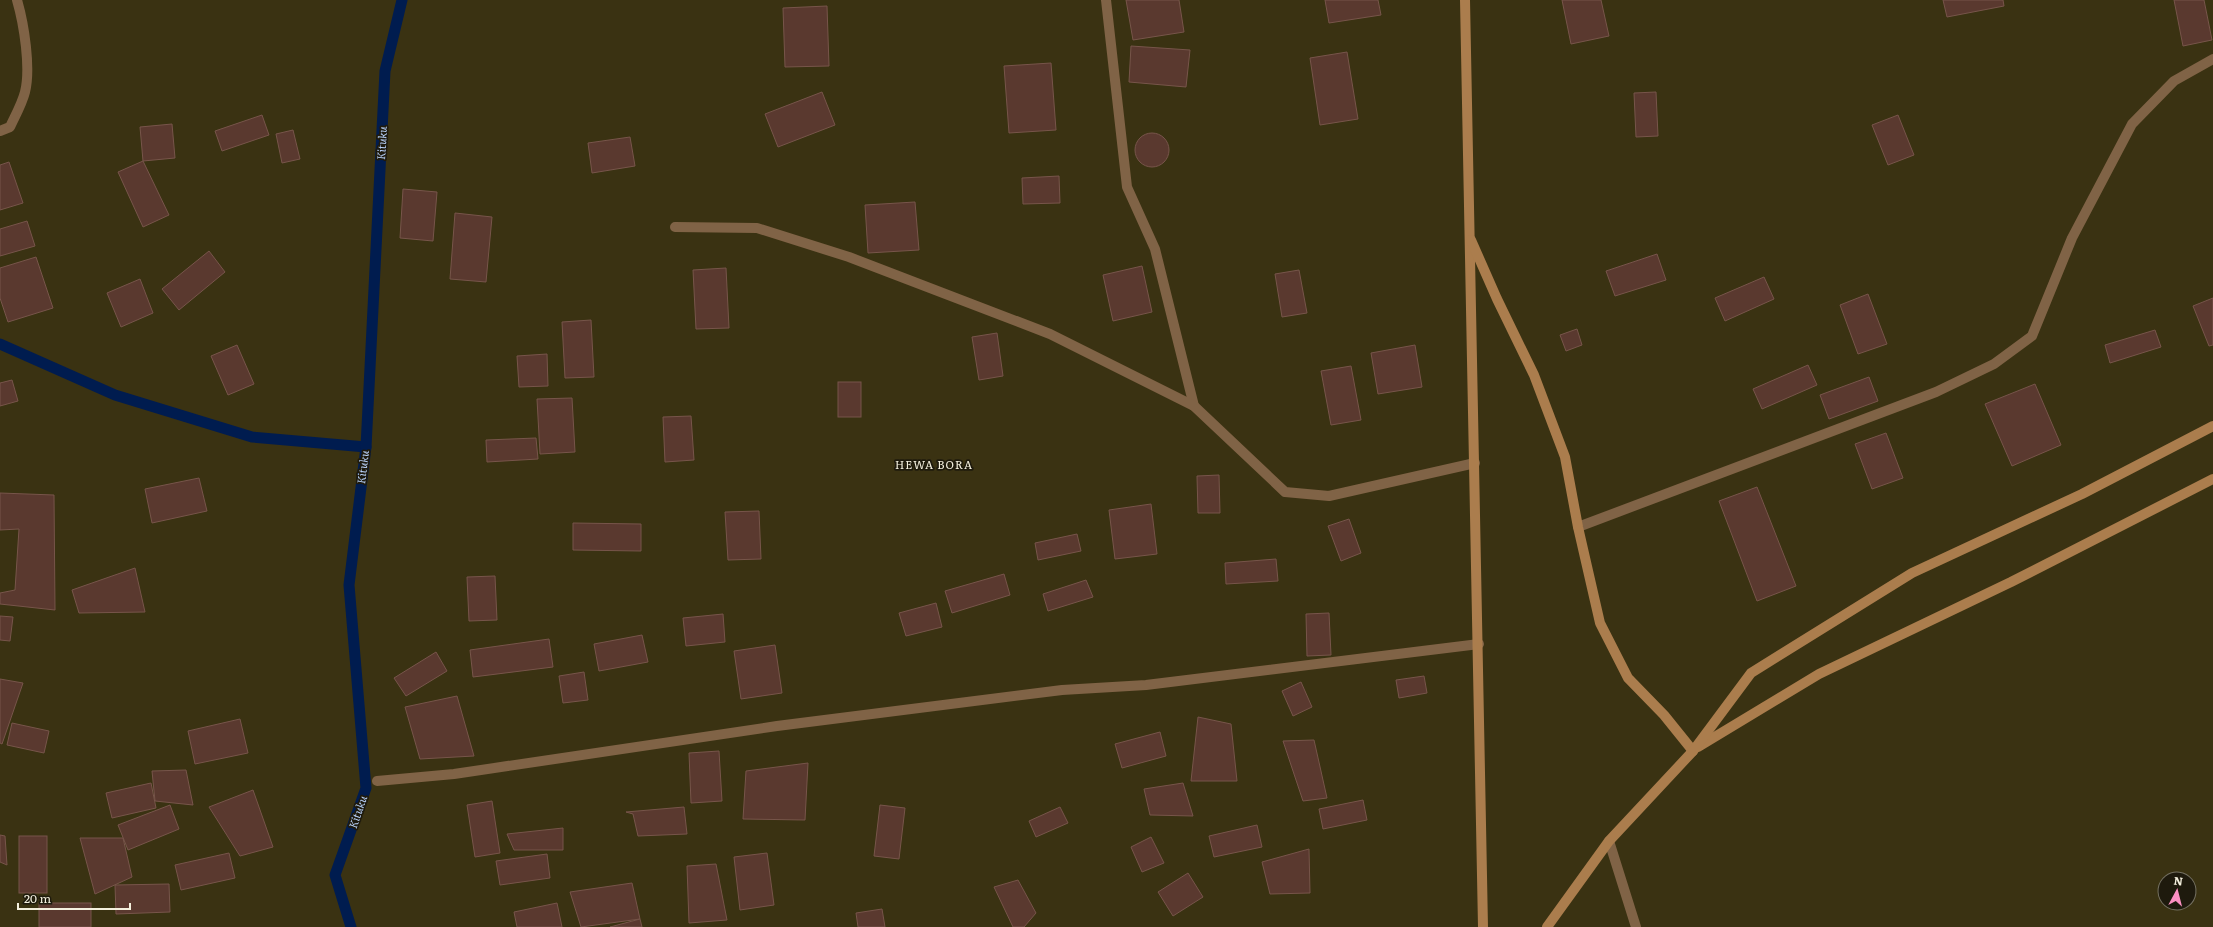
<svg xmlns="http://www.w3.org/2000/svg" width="2213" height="927" font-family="Literata,serif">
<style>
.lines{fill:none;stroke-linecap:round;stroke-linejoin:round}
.stream{stroke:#001c4f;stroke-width:11}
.building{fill:#5a392f;stroke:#77554a}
.street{stroke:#806346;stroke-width:10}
.secondary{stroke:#ab7d4d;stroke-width:10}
.labels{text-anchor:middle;stroke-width:3.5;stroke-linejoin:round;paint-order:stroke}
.water-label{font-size:11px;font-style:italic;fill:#b9d3fb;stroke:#1e1a0d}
.neighbourhood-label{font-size:11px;letter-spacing:1px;fill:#f4f0de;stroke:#1e1a0d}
</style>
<rect width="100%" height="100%" fill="#3a3212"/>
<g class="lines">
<g class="stream">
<path d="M0,344L115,395L252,437L366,447"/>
<path d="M351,927L335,875L366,788L349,585L366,447L385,71L402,0"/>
</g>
</g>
<g class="building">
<path d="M1126,0H1179L1184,32L1133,40Z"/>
<path d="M1325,0H1378L1381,15L1329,23Z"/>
<path d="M1562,0H1601L1609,36L1571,44Z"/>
<path d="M1943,0H2003L2004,6L1947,17Z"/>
<path d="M2174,0H2204L2212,40L2183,46Z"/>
<path d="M827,6L829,66L785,67L783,8Z"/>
<path d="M1131,46L1190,50L1186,87L1129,82Z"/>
<path d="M1347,52L1358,119L1320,125L1310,58Z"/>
<path d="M1051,63L1056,130L1009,133L1004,66Z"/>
<path d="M822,92L835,125L778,147L765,114Z"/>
<path d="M1656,92L1658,136L1636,137L1634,93Z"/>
<path d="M262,115L269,135L222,151L215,131Z"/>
<path d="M1898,115L1914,155L1888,165L1872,125Z"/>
<path d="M172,124L175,158L143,161L140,127Z"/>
<path d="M293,130L300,159L282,163L276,134Z"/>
<circle cx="1152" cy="150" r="17"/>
<path d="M630,137L635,166L592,173L588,143Z"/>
<path d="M143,161L169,215L143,227L118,172Z"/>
<path d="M9,162L23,203L0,210V165Z"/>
<path d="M1059,176L1060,203L1023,204L1022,178Z"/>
<path d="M403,189L437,192L433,241L400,238Z"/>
<path d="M915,202L919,250L868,253L865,205Z"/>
<path d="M455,213L492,217L486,282L450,279Z"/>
<path d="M27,221L35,246L0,256V229Z"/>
<path d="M209,251L225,272L179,310L162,289Z"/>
<path d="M1657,254L1666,280L1615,296L1606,271Z"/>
<path d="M36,257L53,308L8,322L0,298V268Z"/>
<path d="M1142,266L1152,312L1113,321L1103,275Z"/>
<path d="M726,268L729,328L696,329L693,270Z"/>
<path d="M1299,270L1307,313L1282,317L1275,274Z"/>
<path d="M1764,277L1774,299L1725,321L1715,298Z"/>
<path d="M140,279L153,313L121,327L107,293Z"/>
<path d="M1868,294L1887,344L1858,354L1840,305Z"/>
<path d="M2213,298V345L2209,346L2193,306Z"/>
<path d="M591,320L594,377L565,378L562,322Z"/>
<path d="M1577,329L1582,345L1566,351L1560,335Z"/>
<path d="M2155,330L2161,347L2110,363L2105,345Z"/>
<path d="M997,333L1003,376L979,380L972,337Z"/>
<path d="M237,345L254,384L228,395L211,356Z"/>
<path d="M1415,345L1422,387L1378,394L1371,353Z"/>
<path d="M547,354L548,386L519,387L517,356Z"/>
<path d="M1808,365L1817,385L1762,409L1753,389Z"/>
<path d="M1351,366L1361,420L1331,425L1321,371Z"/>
<path d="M1869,377L1878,401L1829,419L1820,395Z"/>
<path d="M12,380L18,401L0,406V383Z"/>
<rect x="838" y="382" width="23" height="35"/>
<path d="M2035,384L2061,445L2012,466L1985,404Z"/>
<path d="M572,398L575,452L540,454L537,399Z"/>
<path d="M691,416L694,460L665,462L663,417Z"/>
<path d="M1886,433L1903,478L1872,489L1855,444Z"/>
<path d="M536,438L538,459L487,462L486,440Z"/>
<path d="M1219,475L1220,513H1198L1197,476Z"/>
<path d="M199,478L207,511L152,523L145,489Z"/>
<path d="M1757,487L1796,586L1757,601L1719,501Z"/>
<path d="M0,493L54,495L55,610L0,604V593L15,590L19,529L0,530Z"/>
<path d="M1151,504L1157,554L1115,559L1109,510Z"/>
<path d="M759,511L761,559L728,560L725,512Z"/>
<path d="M1349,519L1361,553L1341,561L1328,526Z"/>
<path d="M573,523L641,524V551L573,550Z"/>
<path d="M1077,534L1081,551L1038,560L1035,543Z"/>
<path d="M1276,559L1278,581L1226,584L1225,563Z"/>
<path d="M135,568L145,612L79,613L72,590Z"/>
<path d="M1004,574L1010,595L952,613L945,591Z"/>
<path d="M495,576L497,620L469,621L467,577Z"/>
<path d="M1086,580L1093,597L1048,611L1043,594Z"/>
<path d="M936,603L942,627L906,636L899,613Z"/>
<path d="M1329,613L1331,655L1307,656L1306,614Z"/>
<path d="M723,614L725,642L686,646L683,618Z"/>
<path d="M0,616L13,617L10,641L0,640Z"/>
<path d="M642,635L648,662L599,671L594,644Z"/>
<path d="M549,639L553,667L473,677L470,650Z"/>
<path d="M775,645L782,693L741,699L734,651Z"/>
<path d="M436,652L447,671L406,696L394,678Z"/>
<path d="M584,672L588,700L563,703L559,676Z"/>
<path d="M1424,676L1427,693L1399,698L1396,680Z"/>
<path d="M0,679L23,683L2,744L0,743Z"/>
<path d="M1301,682L1312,707L1293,716L1282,691Z"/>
<path d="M457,696L474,756L420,759L405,707Z"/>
<path d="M1198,717L1231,724L1237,781H1191Z"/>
<path d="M240,719L248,753L195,764L188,731Z"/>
<path d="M12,723L49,731L44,753L7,745Z"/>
<path d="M1160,732L1166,756L1122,768L1115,744Z"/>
<path d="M1314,740L1327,798L1303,801L1283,741Z"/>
<path d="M719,751L722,801L691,803L689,753Z"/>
<path d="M808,763L805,820L743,819L746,771Z"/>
<path d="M186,770L193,805L155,801L152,771Z"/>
<path d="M151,783L156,808L112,818L106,793Z"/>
<path d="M1183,783L1193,816L1150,815L1144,789Z"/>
<path d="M253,790L273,847L240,856L209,807Z"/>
<path d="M1363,800L1367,820L1323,829L1319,809Z"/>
<path d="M492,801L500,853L475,857L467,805Z"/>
<path d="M170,805L179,829L128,850L118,825Z"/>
<path d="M880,805L905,808L899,859L874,856Z"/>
<path d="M684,807L687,834L638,836L633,814L626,812Z"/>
<path d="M1060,807L1068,823L1036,837L1029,821Z"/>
<path d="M1257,825L1262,847L1214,857L1209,836Z"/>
<path d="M563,828V850H514L507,834Z"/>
<path d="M0,835L5,836L7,865L0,862Z"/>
<rect x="19" y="836" width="28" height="57"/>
<path d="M1151,837L1164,863L1142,872L1131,847Z"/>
<path d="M80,838H123L132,877L95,894Z"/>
<path d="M1309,849L1310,893L1270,894L1262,862Z"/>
<path d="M229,853L235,878L181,890L175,865Z"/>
<path d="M767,853L774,905L740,910L734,857Z"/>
<path d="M547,854L550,878L500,885L496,861Z"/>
<path d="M716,864L727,920L689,923L687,866Z"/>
<path d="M1188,873L1203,897L1173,916L1158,892Z"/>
<path d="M1018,880L1036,913L1024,927H1013L994,887Z"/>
<path d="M632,883L640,919L581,927L570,892Z"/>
<path d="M169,884L170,912L116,914L115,885Z"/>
<rect x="39" y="903" width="52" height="24"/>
<path d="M557,903L562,927H517L514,912Z"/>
<path d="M882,909L885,927H858L856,913Z"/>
<path d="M640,919L642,927H610Z"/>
</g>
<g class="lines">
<g class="street">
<path d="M1106,0L1127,187L1155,249L1194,406"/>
<path d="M0,131L10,127C15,116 22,104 25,92C31,68 24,24 17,0"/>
<path d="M675,227L757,228L849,257L1050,334L1194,406L1285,492L1329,496L1475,463"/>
<path d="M1578,527L1936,392L1994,364L2032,336L2072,238L2132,124L2174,81L2213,59"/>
<path d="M377,781L454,774L777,726L1062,690L1146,685L1479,644"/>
<path d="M1609,841L1636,927"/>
</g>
<g class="secondary">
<path d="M1465,0L1483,927"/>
<path d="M1471,240L1497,299L1534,375L1565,457L1578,527L1600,623L1628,678L1664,715L1693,751"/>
<path d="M1698,747L1819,674L2011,582L2213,479"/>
<path d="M1547,927L1609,841L1693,751L1751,673L1912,573L2082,494L2213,426"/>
</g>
</g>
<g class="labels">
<g class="water-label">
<text transform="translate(382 143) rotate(-87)" y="4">Kituku</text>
<text transform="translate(363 467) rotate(-83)" y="4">Kituku</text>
<text transform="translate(358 812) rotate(-71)" y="4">Kituku</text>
</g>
<g class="neighbourhood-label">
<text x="934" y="469">HEWA BORA</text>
</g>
</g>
<g transform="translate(2177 891) rotate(7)"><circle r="19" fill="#1e1a0d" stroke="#747061"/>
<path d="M0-3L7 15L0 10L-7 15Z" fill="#fc8fc2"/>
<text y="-6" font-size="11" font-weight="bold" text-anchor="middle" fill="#f4f0de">N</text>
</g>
<path d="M18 903v6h112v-6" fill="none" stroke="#f4f0de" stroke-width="2"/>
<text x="24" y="903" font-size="12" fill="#f4f0de" stroke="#1e1a0d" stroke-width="3" paint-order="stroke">20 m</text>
</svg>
